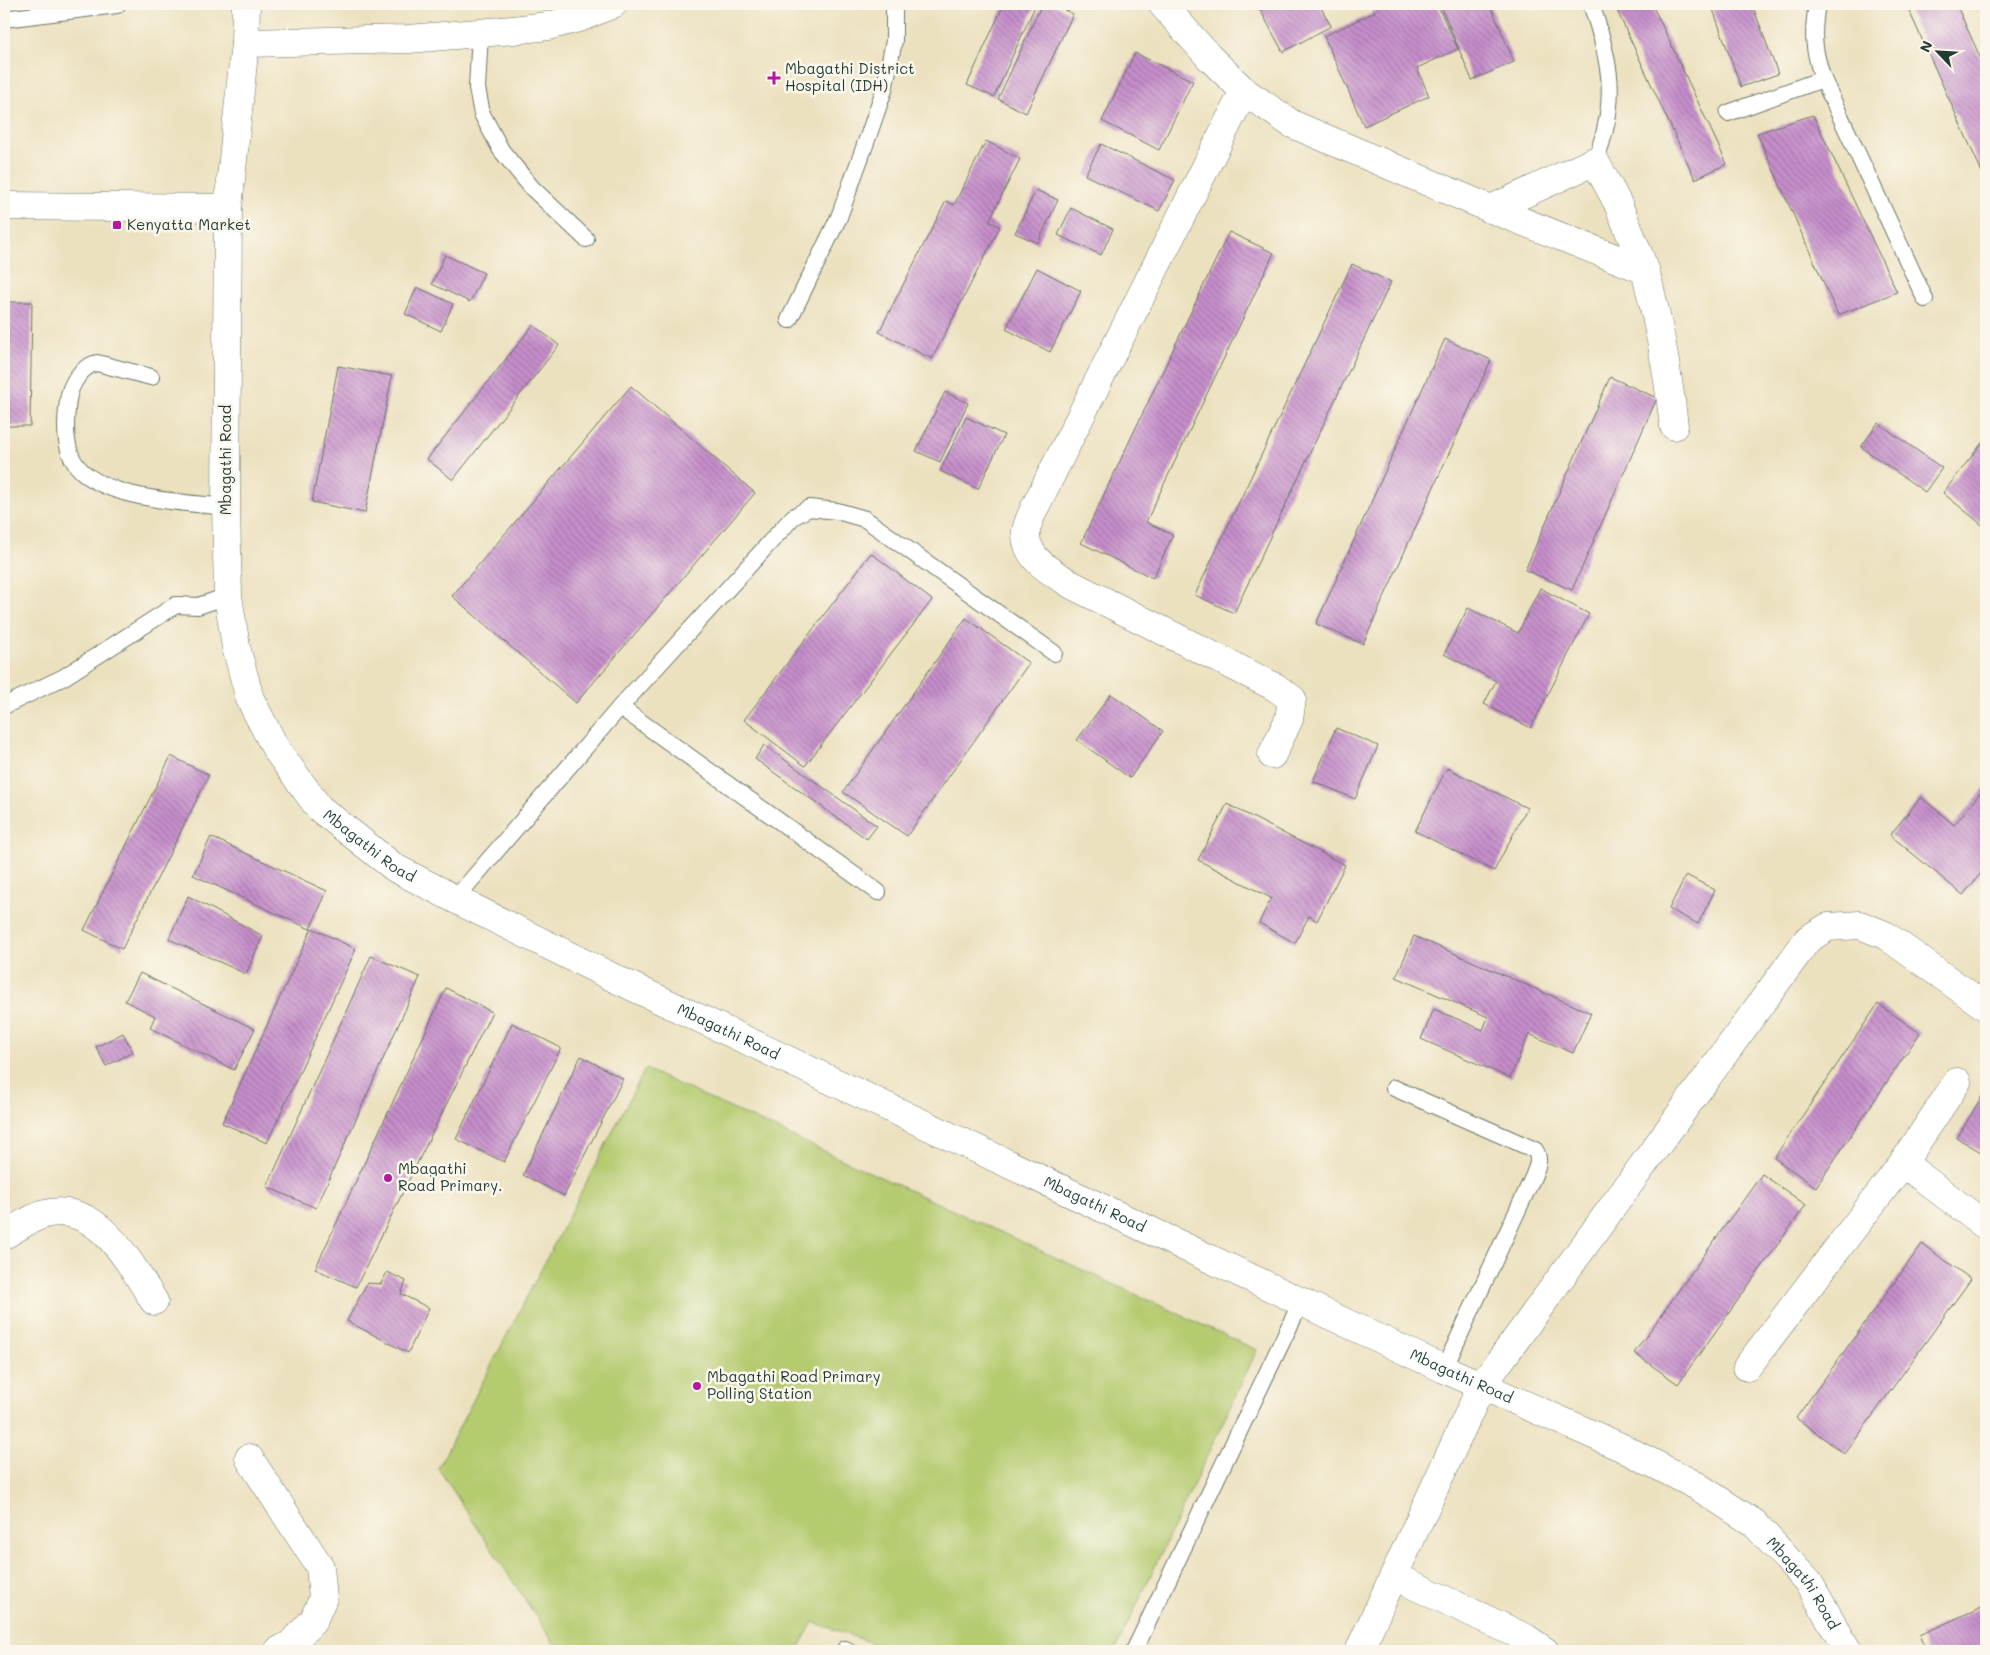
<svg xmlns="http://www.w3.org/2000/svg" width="1990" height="1655" font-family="Mali,sans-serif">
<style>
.green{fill:#b5cb70;stroke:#6a8452}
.building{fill:url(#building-back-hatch)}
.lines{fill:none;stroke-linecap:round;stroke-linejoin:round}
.service-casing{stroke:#677665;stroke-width:18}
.minor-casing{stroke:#677665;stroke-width:29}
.service{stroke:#fff;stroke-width:16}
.minor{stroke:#fff;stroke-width:28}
.poi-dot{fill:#b5179e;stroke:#fbf7ec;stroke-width:2}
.labels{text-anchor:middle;stroke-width:5;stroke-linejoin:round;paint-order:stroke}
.poi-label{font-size:15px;fill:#1f3d34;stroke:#fbf7ec;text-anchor:start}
.street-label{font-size:15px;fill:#1f3d34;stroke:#fbf7ec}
</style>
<defs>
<pattern id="building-back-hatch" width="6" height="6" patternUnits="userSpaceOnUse" patternTransform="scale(1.25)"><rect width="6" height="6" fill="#c68ecb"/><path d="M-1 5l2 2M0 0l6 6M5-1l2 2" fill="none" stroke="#a075a6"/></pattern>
</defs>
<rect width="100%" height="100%" fill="#fbf7ec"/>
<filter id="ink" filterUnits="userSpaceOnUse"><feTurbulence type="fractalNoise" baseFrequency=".02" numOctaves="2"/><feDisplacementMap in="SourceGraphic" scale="10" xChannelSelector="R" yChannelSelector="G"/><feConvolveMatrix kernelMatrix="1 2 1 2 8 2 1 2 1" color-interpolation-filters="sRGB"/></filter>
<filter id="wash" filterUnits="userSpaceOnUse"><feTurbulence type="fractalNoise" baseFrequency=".0096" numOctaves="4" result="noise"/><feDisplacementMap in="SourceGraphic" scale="20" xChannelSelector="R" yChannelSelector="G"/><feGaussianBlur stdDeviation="1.12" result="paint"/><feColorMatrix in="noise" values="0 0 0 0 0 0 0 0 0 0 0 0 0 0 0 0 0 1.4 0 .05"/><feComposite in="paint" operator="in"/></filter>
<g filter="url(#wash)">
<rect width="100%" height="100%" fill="#ece1bf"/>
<path class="green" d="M645,1069L1257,1350L1115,1651H894L813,1622L797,1651H559L438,1468Z"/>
<g id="blocks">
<g class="building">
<path d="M1004,4H1036L994,97L967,85Z"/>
<path d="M1042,4H1052L1073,14L1026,113L998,99Z"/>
<path d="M1257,4H1319L1331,26L1283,52Z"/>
<path d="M1371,4H1437L1458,49L1417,68L1429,96L1364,126L1324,36L1375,12Z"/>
<path d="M1440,4H1490L1514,62L1472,80Z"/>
<path d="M1614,4H1652L1727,164L1695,179Z"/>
<path d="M1711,4H1752L1778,74L1741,87Z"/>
<path d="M1906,4H1956L1986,70V181Z"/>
<path d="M1135,53L1193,81L1159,150L1102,121Z"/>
<path d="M1813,115L1897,292L1838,315L1757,133Z"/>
<path d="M986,141L1020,159L989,221L1000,227L932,359L879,332L946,201L954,205Z"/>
<path d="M1101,144L1175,180L1159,211L1085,175Z"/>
<path d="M1036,190L1058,200L1038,243L1015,233Z"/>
<path d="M1071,208L1113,229L1101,255L1058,235Z"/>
<path d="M1229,232L1274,253L1146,522L1173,535L1153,578L1081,543Z"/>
<path d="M445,255L484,273L470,302L432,284Z"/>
<path d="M1352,264L1391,282L1234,613L1195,595Z"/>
<path d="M1037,268L1081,291L1050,352L1006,329Z"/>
<path d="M417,287L453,304L441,331L405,314Z"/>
<path d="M4,302H32L30,426H4Z"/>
<path d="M533,325L559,345L453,480L427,459Z"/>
<path d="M1445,339L1491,360L1363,644L1316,624Z"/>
<path d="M338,366L392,376L365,513L312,502Z"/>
<path d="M1610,377L1657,398L1572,590L1525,570Z"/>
<path d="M631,386L755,493L576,703L452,596Z"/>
<path d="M945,392L968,403L940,462L916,451Z"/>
<path d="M966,417L1004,435L978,489L940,471Z"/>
<path d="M1878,423L1942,468L1925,492L1861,447Z"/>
<path d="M1986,438V528L1943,493Z"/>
<path d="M871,553L932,600L805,766L744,720Z"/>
<path d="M1540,588L1589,614L1531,728L1484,704L1496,681L1444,654L1468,608L1518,633Z"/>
<path d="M966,618L1029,663L907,836L843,792Z"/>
<path d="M1111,694L1163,731L1130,778L1077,740Z"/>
<path d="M1336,728L1378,746L1355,799L1313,781Z"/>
<path d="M764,745L877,826L867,839L755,759Z"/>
<path d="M171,756L209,775L122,949L84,930Z"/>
<path d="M1447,768L1527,808L1494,871L1415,831Z"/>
<path d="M1986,786V867L1963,895L1890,835L1921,797L1954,825Z"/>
<path d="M1227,804L1345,865L1317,921L1309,916L1295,943L1259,923L1271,898L1198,860Z"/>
<path d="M211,837L327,891L310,929L193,875Z"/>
<path d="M1686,875L1715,890L1698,924L1669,909Z"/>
<path d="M188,896L263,936L246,974L169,939Z"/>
<path d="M312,928L356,949L267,1143L222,1123Z"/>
<path d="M1414,936L1591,1013L1573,1053L1529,1034L1510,1078L1421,1039L1434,1009L1483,1030L1488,1017L1396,977Z"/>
<path d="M371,956L420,977L316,1208L267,1187Z"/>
<path d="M140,973L255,1029L234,1070L150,1028L155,1016L125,1001Z"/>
<path d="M446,988L492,1012L356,1287L315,1269Z"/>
<path d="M1878,1004L1920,1033L1816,1187L1774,1158Z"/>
<path d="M512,1023L561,1048L504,1162L456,1139Z"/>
<path d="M123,1033L133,1052L106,1066L96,1047Z"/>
<path d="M581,1056L623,1079L564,1196L523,1175Z"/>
<path d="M1982,1096L1986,1099V1155L1957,1138Z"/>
<path d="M1762,1174L1806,1205L1678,1384L1634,1353Z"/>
<path d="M1922,1244L1971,1279L1845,1454L1796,1418Z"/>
<path d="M387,1272L406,1281L401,1294L429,1308L408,1353L347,1321L367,1283L381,1284Z"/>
<path d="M1986,1605V1651H1927L1920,1635Z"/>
</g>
</g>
</g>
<g filter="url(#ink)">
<use href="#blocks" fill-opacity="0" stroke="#677665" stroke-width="1"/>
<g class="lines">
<g class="service-casing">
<g id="service">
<path d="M1591,4C1611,62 1619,101 1595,161"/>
<path d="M1817,4C1812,34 1813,49 1823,79L1925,299"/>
<path d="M4,19L117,5"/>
<path d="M480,33L477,88L482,114L501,150L532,188L586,239"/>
<path d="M1728,113L1823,79"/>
<path d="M789,320L839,217L869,134L884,90L894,41V4"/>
<path d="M151,377L97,363C81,366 70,385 68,400C66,417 64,435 70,453C85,500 184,502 226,507"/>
<path d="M4,706L64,677L176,605L198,606L228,596"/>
<path d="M620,707L878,892"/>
<path d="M455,899L620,707L793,517L809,508L837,511L865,519L1054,653"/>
<path d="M1394,1088L1535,1150C1541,1159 1537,1167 1533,1177L1444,1369"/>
<path d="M845,1649L849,1651"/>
<path d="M1134,1651L1301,1302"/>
</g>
</g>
<g class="minor-casing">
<g id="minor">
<path id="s1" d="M246,4L245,43L228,208L226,507L228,596L236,647L250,699L276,749L319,808L395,868L455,899L618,980L1444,1369L1623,1448L1697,1486L1754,1523L1809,1583L1848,1651"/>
<path d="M1162,4L1209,57L1244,91L1292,124L1491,209L1645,270C1659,322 1668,373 1674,426"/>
<path d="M245,43L409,39L513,30L548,26L579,18L613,4"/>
<path d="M1244,91L1034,509C1031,516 1027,524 1026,531C1024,559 1052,572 1072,585L1275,687L1292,699L1289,719L1272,755"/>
<path d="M4,206L228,208"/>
<path d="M1491,209L1595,161L1618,204L1645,270"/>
<path d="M1903,1163L1957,1082"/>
<path d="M4,1235C17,1228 30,1218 45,1214C99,1201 130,1264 154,1301"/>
<path d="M1747,1367L1903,1163L1986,1226"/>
<path d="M249,1458L320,1567L323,1598L313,1621L291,1644L278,1651"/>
<path d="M1394,1576L1526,1638L1545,1651"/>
<path d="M1359,1651L1481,1387L1808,939L1828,927L1860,925L1885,935L1986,1007"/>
</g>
</g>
<use href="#service" class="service"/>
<use href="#minor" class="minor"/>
</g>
</g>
<g class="poi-dot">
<path d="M771.5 70.5h5v5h5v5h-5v5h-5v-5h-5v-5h5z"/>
<rect x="112" y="220" width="10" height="10" rx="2.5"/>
<circle cx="388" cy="1178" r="5"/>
<circle cx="697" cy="1386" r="5"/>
</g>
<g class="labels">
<g class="poi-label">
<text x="785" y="74">Mbagathi District<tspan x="785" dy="17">Hospital (IDH)</tspan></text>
<text x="127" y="230">Kenyatta Market</text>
<text x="398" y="1174">Mbagathi<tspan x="398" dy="17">Road Primary.</tspan></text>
<text x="707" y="1382">Mbagathi Road Primary<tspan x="707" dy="17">Polling Station</tspan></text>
</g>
<g class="street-label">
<text transform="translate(226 460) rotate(-90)" y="5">Mbagathi Road</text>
<text dy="5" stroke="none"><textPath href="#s1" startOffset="891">Mbagathi Road</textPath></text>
<text dy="5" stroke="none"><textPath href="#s1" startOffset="1296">Mbagathi Road</textPath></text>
<text dy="5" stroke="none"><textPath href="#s1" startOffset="1701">Mbagathi Road</textPath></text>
<text dy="5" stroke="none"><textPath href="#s1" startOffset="2106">Mbagathi Road</textPath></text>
<text dy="5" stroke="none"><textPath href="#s1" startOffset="2512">Mbagathi Road</textPath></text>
</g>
</g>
<rect width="1990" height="1655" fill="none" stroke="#fbf7ec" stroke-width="20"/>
<g transform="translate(1938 52) rotate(295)" stroke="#fbf7ec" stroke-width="4" paint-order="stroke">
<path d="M0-4L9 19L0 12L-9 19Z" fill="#1f3d34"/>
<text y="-8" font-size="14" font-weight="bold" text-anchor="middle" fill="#1f3d34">N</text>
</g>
</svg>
